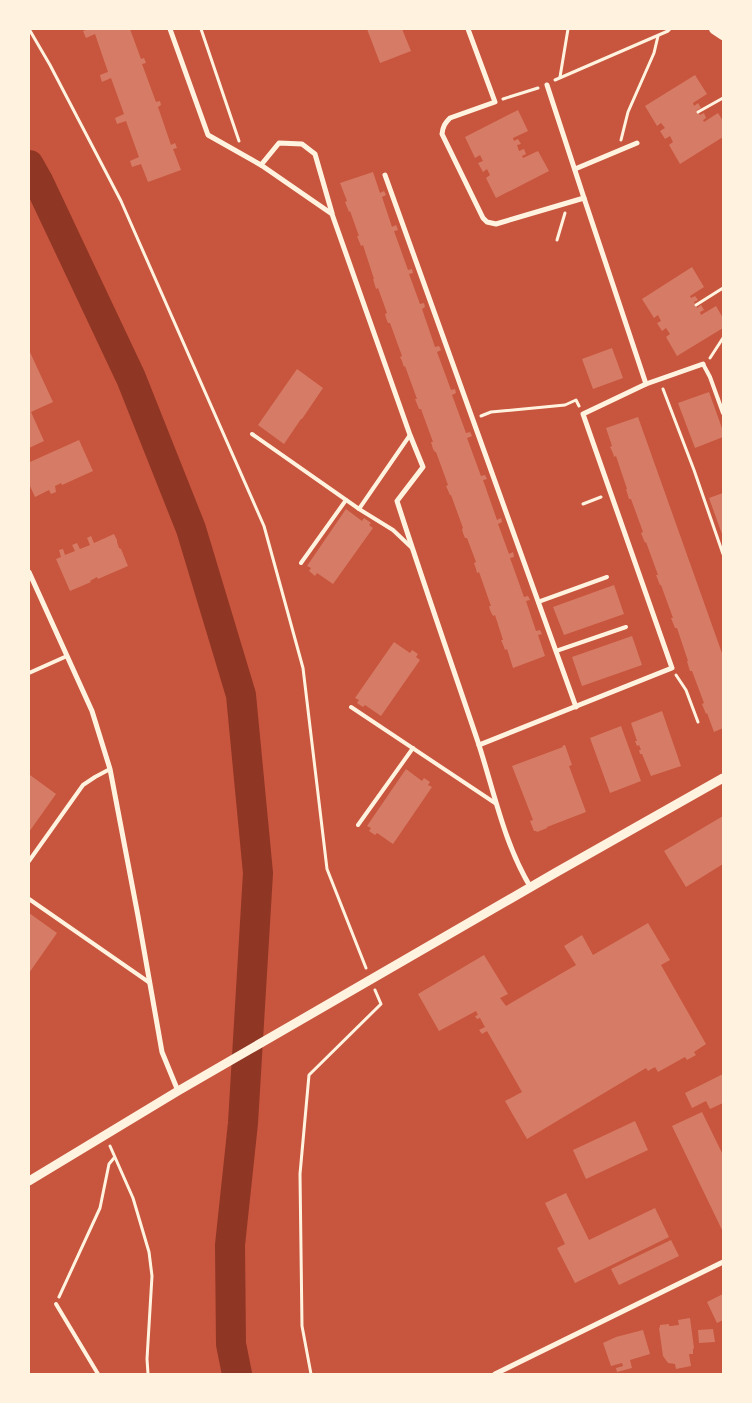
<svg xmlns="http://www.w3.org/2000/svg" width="752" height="1403" font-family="Karla,sans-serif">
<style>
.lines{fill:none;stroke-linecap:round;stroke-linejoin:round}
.river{stroke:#8f3625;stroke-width:30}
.building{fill:#d67c66}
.path{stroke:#fff3e0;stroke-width:3}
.service{stroke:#fff3e0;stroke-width:4}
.minor{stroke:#fff3e0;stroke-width:5}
.tertiary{stroke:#fff3e0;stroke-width:9}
.secondary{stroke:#fff3e0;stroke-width:10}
</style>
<rect width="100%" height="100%" fill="#c8553d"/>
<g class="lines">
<path class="river" d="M29,165L38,181L131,378L191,529L241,695L258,873L243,1123L230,1245L231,1344L237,1374"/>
</g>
<g class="building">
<path d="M88,29H130L141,59L144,58L146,63L142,64L156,102L160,101L161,105L158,107L171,145L175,143L177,148L173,149L181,170L148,182L141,164L132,167L130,161L139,157L126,121L117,124L115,118L124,114L111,78L102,82L101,79L100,75L108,72L95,34L86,38L83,31Z"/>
<path d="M367,29H402L411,51L380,63Z"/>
<path d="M695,75L707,94L693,103L694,106L698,103L701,108L697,110L700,115L704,113L706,118L703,120L704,122L718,113L723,121V137L680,164L669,145L673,142L670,136L665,139L660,131L665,128L661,123L657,126L645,106Z"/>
<path d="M518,110L528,131L513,138L514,141L518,139L521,144L517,145L519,151L524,149L526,154L522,156L523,158L538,151L549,171L496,198L486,178L490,175L487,169L483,172L478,163L483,161L480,155L475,158L465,137Z"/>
<path d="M373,172L380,193L384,191L386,195L382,197L392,227L396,225L398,230L394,231L408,270L412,269L413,273L409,274L420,304L424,303L425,307L422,309L435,347L439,346L441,350L437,352L451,390L455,389L456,393L452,395L466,433L470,432L472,436L467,438L481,476L485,475L487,479L483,480L497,520L501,518L502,522L498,524L509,554L513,552L514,557L510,558L524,597L528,596L530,600L526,601L536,631L540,630L542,634L538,635L545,656L513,668L507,649L505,650L504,647L501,640H503L495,615L493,616L490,610L489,606H491L479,572L477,573L476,569L474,563L476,562L467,538H465L463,533L462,529L463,528L451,495H450L446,486L448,485L436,452H435L433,449L431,442H433L421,409H419L415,399H417L405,366L404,367L402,361L400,357L402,356L390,323H388L386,318L385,314L387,313L378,288L376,289L373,279H374L363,245L361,246L357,236H359L350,211L349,212L345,202L347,201L340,183Z"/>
<path d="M692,267L704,287L690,296L691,298L695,296L698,300L694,302L697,308L701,305L704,310L700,312L701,315L716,306L723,318V328L677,356L666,337L670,334L666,328L662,331L657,323L661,321L658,315L654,318L642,299Z"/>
<path d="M612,348L623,378L593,389L582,359Z"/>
<path d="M29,350L53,402L31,412L44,441L29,448Z"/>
<path d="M297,369L323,388L302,419H301L284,444L258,425Z"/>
<path d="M709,392L723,431V437L695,448L678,403Z"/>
<path d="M638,417L723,656V728L714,732L707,713L706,714L702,704L704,703L692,671H690L689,668L687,661H688L677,628H675L671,618H673L661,585H660L656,575H658L646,542L645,543L641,533L643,532L631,499H629L626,489H627L616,456L614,457L613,453L610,447L612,446L606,428Z"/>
<path d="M79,440L93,471L62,485L61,483L55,486L56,492L51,494L49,490L35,497L29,484V458L30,462Z"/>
<path d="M723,493V537L709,498Z"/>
<path d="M346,509L362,521L364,518L371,523L369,525L373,528L333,584L317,573L315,576L309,571L311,568L307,566Z"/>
<path d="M114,534L117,540V542L119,548L121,549L128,566L98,579L97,577L90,581L91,582L70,591L56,559L61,557L59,550L63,549L65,555L75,551L72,545L77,543L80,549L90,545L87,538L91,536L94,543Z"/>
<path d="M614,585L624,614L564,635L553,607Z"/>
<path d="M632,636L642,665L582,686L572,657Z"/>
<path d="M394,642L410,653L412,650L418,654L416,657L420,660L381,716L365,705L363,707L357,703L359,700L355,698Z"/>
<path d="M662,711L681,766L651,776L642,754H640L639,750H641L639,745L637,746L635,741H637L631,723Z"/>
<path d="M621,726L641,781L610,793L590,738Z"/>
<path d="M565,745L572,765L569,766L586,812L547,827V828L537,832L536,831H534L530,821L533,820L512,766L563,747L562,746Z"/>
<path d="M406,769L422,781L424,778L430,782L428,785L432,787L393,844L377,833L375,835L369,831L371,828L367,826Z"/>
<path d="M30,775L56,794L29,832V778Z"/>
<path d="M723,816V864L686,887L664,851Z"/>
<path d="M29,913L57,933L29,973Z"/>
<path d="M648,923L670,960L661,965L706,1044L694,1052L696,1055L687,1060L685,1057L658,1072L655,1067L648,1071L646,1068L527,1139L505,1101L522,1092L487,1031L482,1034L479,1030L485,1027L480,1018L477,1019L475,1016L478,1015L476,1011L439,1031L418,994L484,955L508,994L500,998L506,1006L576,965L564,946L582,935L593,955Z"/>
<path d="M723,1074V1103L710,1109L706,1101L692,1108L685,1093Z"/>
<path d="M702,1112L723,1155V1232L672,1126Z"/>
<path d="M635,1121L648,1150L586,1179L573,1150Z"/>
<path d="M566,1193L589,1240L655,1208L669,1237L575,1283L557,1248L565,1244L545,1203Z"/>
<path d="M671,1240L679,1256L619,1285L611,1269Z"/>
<path d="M723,1294V1320L717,1323L707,1302Z"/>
<path d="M690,1318L694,1348L693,1349V1354H689L691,1366L676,1369L675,1364L668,1363L663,1356L659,1328L660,1327V1325L669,1324V1326H671L679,1325L678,1320Z"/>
<path d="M713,1329L715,1342L699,1343L698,1330Z"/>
<path d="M643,1330L650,1354L630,1360L632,1368L617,1372L616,1368L623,1366L622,1363L611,1366L603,1343L616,1337Z"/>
</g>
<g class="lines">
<g class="path">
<path d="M29,29L50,65L121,201L264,526L303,668L327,869L366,968"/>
<path d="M201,29L239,141"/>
<path d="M560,77L568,29"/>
<path d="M555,80L668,31L670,29"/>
<path d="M503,99L538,88"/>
<path d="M698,112L723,98"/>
<path d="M621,140L628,112L654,53L658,36"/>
<path d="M557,240L565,213"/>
<path d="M696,305L723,288"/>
<path d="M710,358L723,338"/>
<path d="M663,389L694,470L723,554"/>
<path d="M481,416L491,412L565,405L576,400L579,406"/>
<path d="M583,504L601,497"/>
<path d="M676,675L686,690L698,722"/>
<path d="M110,1146L133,1198L149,1252L152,1276L147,1359L148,1374"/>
<path d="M59,1297L100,1208L109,1164L114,1158"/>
<path d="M311,1374L302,1326L300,1174L309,1075L381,1004L375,990"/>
</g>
<g class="service">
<path d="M703,364L710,377L723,413"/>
<path d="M252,434L359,509"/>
<path d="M410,435L359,509L393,530L412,548"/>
<path d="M301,563L346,500"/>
<path d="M538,602L607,577"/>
<path d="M556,651L626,627"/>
<path d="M29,673L67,656"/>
<path d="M351,707L495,803"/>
<path d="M358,825L413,748"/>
<path d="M29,861L83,785L95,777L110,769"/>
<path d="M29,899L150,983"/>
<path d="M56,1304L98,1374"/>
</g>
<g class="minor">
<path d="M170,29L208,135L261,165L332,214L410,435L423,467L397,501C423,582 451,662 478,742C494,791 504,844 531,888"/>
<path d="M468,29L495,102L450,118C445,123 443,126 442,134L483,218L487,222L496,224L584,198L646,384L583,414L672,668L479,745"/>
<path d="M547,85L584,198"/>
<path d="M261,165L279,143L302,144L315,154L332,213"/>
<path d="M575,169L637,143"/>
<path d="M385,175L576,707"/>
<path d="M646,384L703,364"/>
<path d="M29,572L92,711L110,769L138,916L162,1052L178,1091"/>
<path d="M495,1374L723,1262"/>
</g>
<path class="tertiary" d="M29,1181L178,1091L555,873L723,778"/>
<path class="secondary" d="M714,29L723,35"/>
</g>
<rect width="752" height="1403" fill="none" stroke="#fff3e0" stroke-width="60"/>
</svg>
